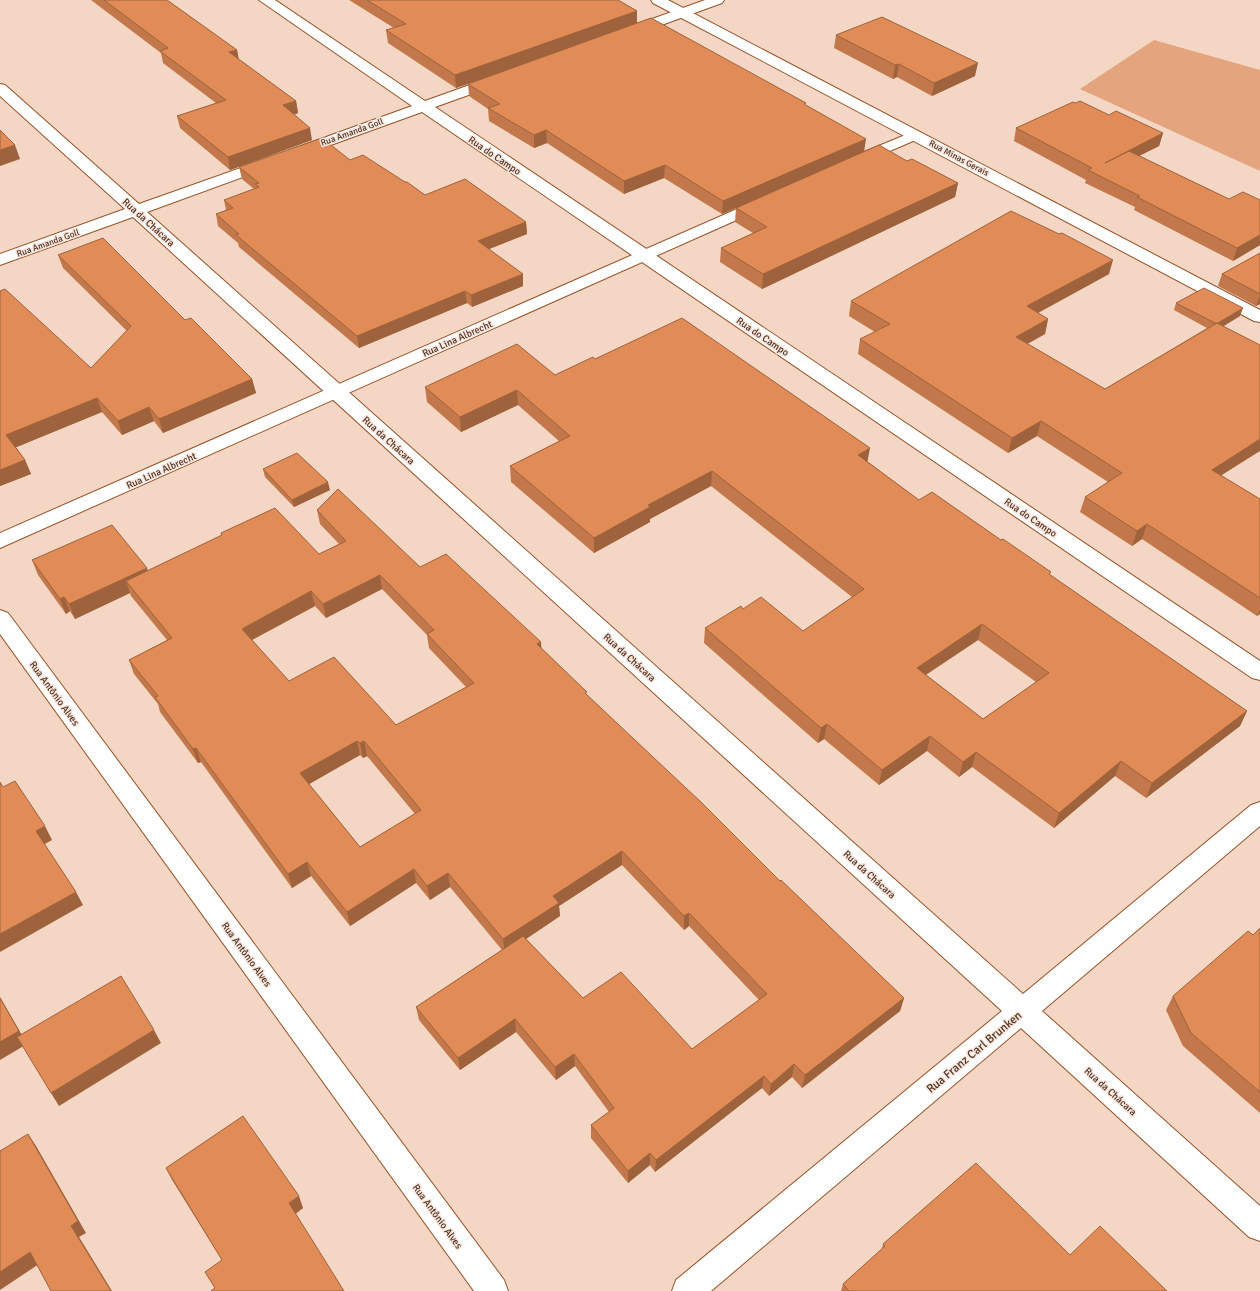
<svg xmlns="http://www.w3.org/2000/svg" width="1260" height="1291" font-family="Signika,sans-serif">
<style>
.green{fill:#e4a47e}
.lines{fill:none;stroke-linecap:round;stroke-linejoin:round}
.minor-casing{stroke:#935228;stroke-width:2}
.tertiary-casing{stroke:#935228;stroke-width:2}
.secondary-casing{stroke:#935228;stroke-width:2}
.minor{fill:#fff;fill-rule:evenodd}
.tertiary{fill:#fff;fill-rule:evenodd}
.secondary{fill:#fff;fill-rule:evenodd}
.wall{fill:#c2784a;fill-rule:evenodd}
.shaded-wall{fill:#9e623c}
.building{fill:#e18c56;stroke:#9e623c;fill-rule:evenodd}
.labels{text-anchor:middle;stroke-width:3;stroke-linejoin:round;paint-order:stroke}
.far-street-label{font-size:9px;fill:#503220;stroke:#f6e6de}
.street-label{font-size:10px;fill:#503220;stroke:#f6e6de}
.near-street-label{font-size:12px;fill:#503220;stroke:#f6e6de}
</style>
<rect width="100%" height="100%" fill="#f4d6c4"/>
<path class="green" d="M1154,40L1260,70V171L1080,89Z"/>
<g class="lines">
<g class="minor-casing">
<g id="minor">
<path d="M259,0H275L425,101L492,77L497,76L502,77L504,80L502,83L435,107L1260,661V680L1252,678L422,112L303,155L298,157L293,155L290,152L293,149L412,106Z"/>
<path d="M705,0H724L722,3L634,35H624L622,32L624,29Z"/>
<path d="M0,84L5,85L139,204L263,160L268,158L273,160L276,163L273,166L147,212L1023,994L1251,805L1260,802V826L1042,1011L1260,1206V1241L1249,1237L1021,1028L711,1291H672L676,1280L1002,1011L133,217L0,265V254L125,209L0,96Z"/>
</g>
</g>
<g class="tertiary-casing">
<g id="tertiary">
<path d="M915,131L920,132L922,135L920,138L862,163L857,165L852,163L849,160L852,157Z"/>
<path d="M762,198L768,200L770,203L768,206L0,548V533Z"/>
<path d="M0,610L8,613L504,1280L508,1291H474L0,634Z"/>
</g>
</g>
<g class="secondary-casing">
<path id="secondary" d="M651,0H668L1260,310V322L1254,321L653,3Z"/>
</g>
<use href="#minor" class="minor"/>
<use href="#tertiary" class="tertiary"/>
<use href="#secondary" class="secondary"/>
</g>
<g class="wall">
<path d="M91,0H167L237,50L239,60L296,101L298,113L294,115L312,140L230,170L180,128L177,116L216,103L163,63L161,53Z"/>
<path d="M349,0H618L637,11V23L806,106L864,151L907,161L958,183L955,197L762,289L720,262L721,248L753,233L735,222L736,208L722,214L664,178L624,194L547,143L534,148L489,121L488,109L469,96L468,84L456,88L388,43L386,30L394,28Z"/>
<path d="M836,35L975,76L932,96L897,77L893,79L834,48Z"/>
<path d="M1109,115L1163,133L1159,146L1139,156L1229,199L1260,200V245L1233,261L1134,210L1135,207L1085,183L1086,180L1014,141L1016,128Z"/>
<path d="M350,160L405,182L425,195L526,222L527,234L489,249L523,286L472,307L467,303L359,348L239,247L238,243L218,226L216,214L226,210L224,200L254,189L242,179L239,167Z"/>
<path d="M1260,253V304L1256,306L1218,286L1222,274Z"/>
<path d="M58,255L185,320L252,379L256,393L163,433L154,421L122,435L102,412L16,447L25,460L31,474L0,486V291L91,368L127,331L63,268Z"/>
<path d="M1109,274L1038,313L1048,319L1045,334L1027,344L1105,389L1207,328L1174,310L1176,303L1240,316L1223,326L1221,476L1260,499V614L1257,616L1142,539L1132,546L1080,512L1085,497L1108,482L1037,436L1008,453L858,354L860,339L875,332L849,316L851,301Z"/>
<path d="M595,359L868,462L919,500L1050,575L1247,711L1240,726L1146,798L1115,776L1054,828L972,767L959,777L927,751L879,785L824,739L818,743L704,643L705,628L743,609L803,631L852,597L711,486L650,519V522L594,553L511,482L510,466L559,441L518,405L461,432L427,402L425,387L555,375ZM978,640L1036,682L983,719L926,675Z"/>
<path d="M263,469L330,490L294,507L265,477Z"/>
<path d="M317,510L420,567L541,642V648L587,695L780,881L904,998L900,1011L802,1088L792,1077L769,1096L762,1088L655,1172L650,1165L628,1183L591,1138V1125L609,1112L575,1066L556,1080L516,1032L460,1070L419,1020L416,1007L502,950L450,887L430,900L416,883L350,926L311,876L292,888L201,762L198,763L160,712L158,704L134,674L129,660L167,640L131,596L130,593L75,619L70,611L66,614L38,575L32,560L148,571L221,536V533L319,554L339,544L320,524ZM382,589L427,635L429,648L466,687L396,725L289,681L252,640L315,606L326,618ZM360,755L363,758L367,756L415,814L360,847L309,784ZM622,865L684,930L689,926L759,1000L692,1049L583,998L526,939L560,916L559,906Z"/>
<path d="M1260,928V1113L1183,1046L1166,1010L1173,996L1253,935Z"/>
<path d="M166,1168L303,1208L295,1214L215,1288L205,1272L222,1260L172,1180Z"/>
<path d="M883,1244L1070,1255L1167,1291H841L843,1284L882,1249Z"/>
</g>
<g class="shaded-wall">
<path d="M637,11V23L456,88L455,75Z"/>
<path d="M237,50L239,62L229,52Z"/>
<path d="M978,63L975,76L932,96L934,83Z"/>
<path d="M899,64L897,77L893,79L895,65Z"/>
<path d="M296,101L298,113L285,118L283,105Z"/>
<path d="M310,128L312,140L230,170L228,157Z"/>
<path d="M546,130L547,143L534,148V135Z"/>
<path d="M1163,133L1159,146L1101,175L1105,163Z"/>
<path d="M866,139L864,152L722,214L723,201Z"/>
<path d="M15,145L20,159L0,166V150Z"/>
<path d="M665,165L664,178L624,194V181Z"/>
<path d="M958,183L955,197L762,289L763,274Z"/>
<path d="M526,222L527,234L479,253L478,241Z"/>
<path d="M1260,235V245L1233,261L1237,248Z"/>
<path d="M1113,260L1109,274L1023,321L1027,306Z"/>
<path d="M523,274V286L472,307L471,295Z"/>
<path d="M465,291L467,303L359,348L357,336Z"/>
<path d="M1260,295V304L1256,306Z"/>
<path d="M1243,308L1240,316L1214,332L1217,324Z"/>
<path d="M1048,319L1045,334L1013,352L1016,337Z"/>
<path d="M252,379L256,393L163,433L159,419Z"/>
<path d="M517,390L518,405L461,432L460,417Z"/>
<path d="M97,398L102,412L12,449L6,435Z"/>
<path d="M149,407L154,421L122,435L118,421Z"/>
<path d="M1041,421L1037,436L1008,453L1012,438Z"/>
<path d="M1260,439V451L1206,485L1212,470Z"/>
<path d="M870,448L867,464L858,455Z"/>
<path d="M25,460L31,474L0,486V470Z"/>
<path d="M712,471L711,486L650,519V522L594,553V538L648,505Z"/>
<path d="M328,482L330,490L294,507L292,500Z"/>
<path d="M1147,524L1142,539L1132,546L1137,531Z"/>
<path d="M147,568L152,583L126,581L130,593L75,619L69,604Z"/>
<path d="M380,575L382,589L326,618L323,604Z"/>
<path d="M311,591L315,606L246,643L242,629Z"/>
<path d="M64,597L70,611L66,614L60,599Z"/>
<path d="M1260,610V614L1257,616Z"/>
<path d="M982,624L978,640L913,683L917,668Z"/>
<path d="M541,642L542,656L537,644Z"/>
<path d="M1247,711L1240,726L1146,798L1152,783Z"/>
<path d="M827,724L824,739L818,743L821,728Z"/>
<path d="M930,736L927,751L879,785L882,770Z"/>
<path d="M357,741L360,755L304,787L300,773Z"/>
<path d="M364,741L367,756L363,758L360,743Z"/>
<path d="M196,748L201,762L198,763L193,749Z"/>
<path d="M976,752L972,767L959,777L963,762Z"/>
<path d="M1121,761L1115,776L1054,828L1059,813Z"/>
<path d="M45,826L52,840L43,845L36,831Z"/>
<path d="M622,851V865L559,906L560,916L505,953L503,939L553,896Z"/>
<path d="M307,862L311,876L292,888L288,874Z"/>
<path d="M414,869L416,883L350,926L347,912Z"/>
<path d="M448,873L450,887L430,900L427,886Z"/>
<path d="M76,892L83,905L0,952V934Z"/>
<path d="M689,913V926L684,930V916Z"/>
<path d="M0,997L27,1044L0,1060Z"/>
<path d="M904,998L900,1011L802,1088L805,1075Z"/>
<path d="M515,1019L516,1032L460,1070L458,1058Z"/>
<path d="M154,1030L161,1043L59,1106L51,1093Z"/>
<path d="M574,1054L575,1066L556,1080L555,1067Z"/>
<path d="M794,1064L792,1077L769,1096L771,1084Z"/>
<path d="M764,1076L762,1088L655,1172L656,1160Z"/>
<path d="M28,1134L36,1146L86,1233L79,1237L112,1291H111L71,1226Z"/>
<path d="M650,1153V1165L628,1183V1171Z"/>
<path d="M299,1196L303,1208L294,1215L289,1203Z"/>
<path d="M30,1252L39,1264L0,1290V1272Z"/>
</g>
<g class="building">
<path d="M104,0H167L237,50L229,52L296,101L283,105L310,128L228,157L177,116L226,100L160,51L168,48Z"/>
<path d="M367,0H618L637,11L455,75L386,30L406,24Z"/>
<path d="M882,17L978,63L934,83L899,64L895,65L836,35Z"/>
<path d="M651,18L806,103L804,104L866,139L723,201L665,165L624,181L546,130L534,135L488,108L500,104L468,84Z"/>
<path d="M1080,101L1109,115L1116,111L1163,133L1105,163L1129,151L1229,199L1243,192L1260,200V235L1237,248L1137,197L1140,196L1088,170L1092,168L1016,128L1073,102L1076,103Z"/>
<path d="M0,130L15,145L0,150Z"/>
<path d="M322,138L350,160L363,155L405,182H407L425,195L465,179L526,222L478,241L523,274L471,295L465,291L357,336L236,235L239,234L216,214L233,208L224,200L259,187L255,184L259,183L239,167Z"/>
<path d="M879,145L907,161L912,159L958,183L763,274L721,248L767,227L736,208Z"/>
<path d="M1011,211L1059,234L1062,233L1113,260L1027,306L1048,319L1016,337L1105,389L1217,323L1260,345V439L1212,470L1260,499V598L1147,524L1137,531L1085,497L1122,473L1041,421L1012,438L860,339L890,324L851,301Z"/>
<path d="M103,238L185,320L191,318L252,379L159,419L149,407L118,421L97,398L6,435L25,460L0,470V291L5,289L91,368L131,326L58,255Z"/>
<path d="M1260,253V294L1222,274Z"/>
<path d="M1204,288L1243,308L1218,323H1215L1176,303Z"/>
<path d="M682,318L870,448L858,455L919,500L932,492L1001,540L1003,539L1051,572L1049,574L1247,711L1152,783L1121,761L1059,813L976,752L963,762L930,736L882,770L827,724L821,728L705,628L741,606L743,609L761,597L803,631L864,589L712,471L648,505L650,507L594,538L510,466L570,436L517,390L460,417L425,387L517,344L555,375L593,357L595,359ZM982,624L1049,673L983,719L917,668Z"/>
<path d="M297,453L328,482L292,500L263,469Z"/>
<path d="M338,489L420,567L446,554L541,642L537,644L587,692L585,693L703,804L780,881L781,880L904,998L805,1075L794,1064L771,1084L764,1076L656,1160L650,1153L628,1171L591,1125L614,1108L574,1054L555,1067L515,1019L458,1058L416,1007L523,936L583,998L621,972L692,1049L767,994L689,913L684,916L622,851L553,896L559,903L503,939L448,873L427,886L414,869L347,912L307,862L288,874L196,748L193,749L155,697L158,696L129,660L172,638L126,581L222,535L221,533L275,508L319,554L346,541L317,510ZM380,575L434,630L427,634L474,683L396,725L334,657L289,681L242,629L311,591L323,604ZM357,741L360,743L364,741L421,810L360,847L300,773Z"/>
<path d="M112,525L147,568L69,604L64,597L60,599L32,560Z"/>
<path d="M15,781L45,826L36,831L76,892L0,934V782L3,787Z"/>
<path d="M1260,928V1092L1191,1033L1173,996L1248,931L1253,935Z"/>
<path d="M121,976L154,1030L51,1093L17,1037Z"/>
<path d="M0,998L19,1031L0,1042Z"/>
<path d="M243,1116L299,1196L289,1203L344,1291H211L215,1288L205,1272L222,1260L166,1168Z"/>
<path d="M28,1134L78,1221L71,1226L111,1291H51L30,1252L0,1272V1151Z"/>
<path d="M976,1163L1070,1255L1100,1226L1167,1291H849L843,1284L885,1246L883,1244Z"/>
</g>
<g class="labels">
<g class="far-street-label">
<text transform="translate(352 132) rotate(-20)" y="3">Rua Amanda Goll</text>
<text transform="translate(959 158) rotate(28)" y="3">Rua Minas Gerais</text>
<text transform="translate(48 243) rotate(-20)" y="3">Rua Amanda Goll</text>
</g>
<g class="street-label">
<text transform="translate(495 155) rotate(34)" y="4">Rua do Campo</text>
<text transform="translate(149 222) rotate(42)" y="4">Rua da Chácara</text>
<text transform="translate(763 336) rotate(34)" y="4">Rua do Campo</text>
<text transform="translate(457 338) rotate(-24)" y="4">Rua Lina Albrecht</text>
<text transform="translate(389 440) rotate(42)" y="4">Rua da Chácara</text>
<text transform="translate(161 470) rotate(-24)" y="4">Rua Lina Albrecht</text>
<text transform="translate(1031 517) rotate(34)" y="4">Rua do Campo</text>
<text transform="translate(630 657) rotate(42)" y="4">Rua da Chácara</text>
<text transform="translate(55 693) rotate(54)" y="4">Rua Antônio Alves</text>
<text transform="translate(870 874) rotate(42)" y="4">Rua da Chácara</text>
<text transform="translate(247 954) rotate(54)" y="4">Rua Antônio Alves</text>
<text transform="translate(1111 1091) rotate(42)" y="4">Rua da Chácara</text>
<text transform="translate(438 1216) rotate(54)" y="4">Rua Antônio Alves</text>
</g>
<g class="near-street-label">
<text transform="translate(974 1052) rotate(-40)" y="4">Rua Franz Carl Brunken</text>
</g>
</g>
</svg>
